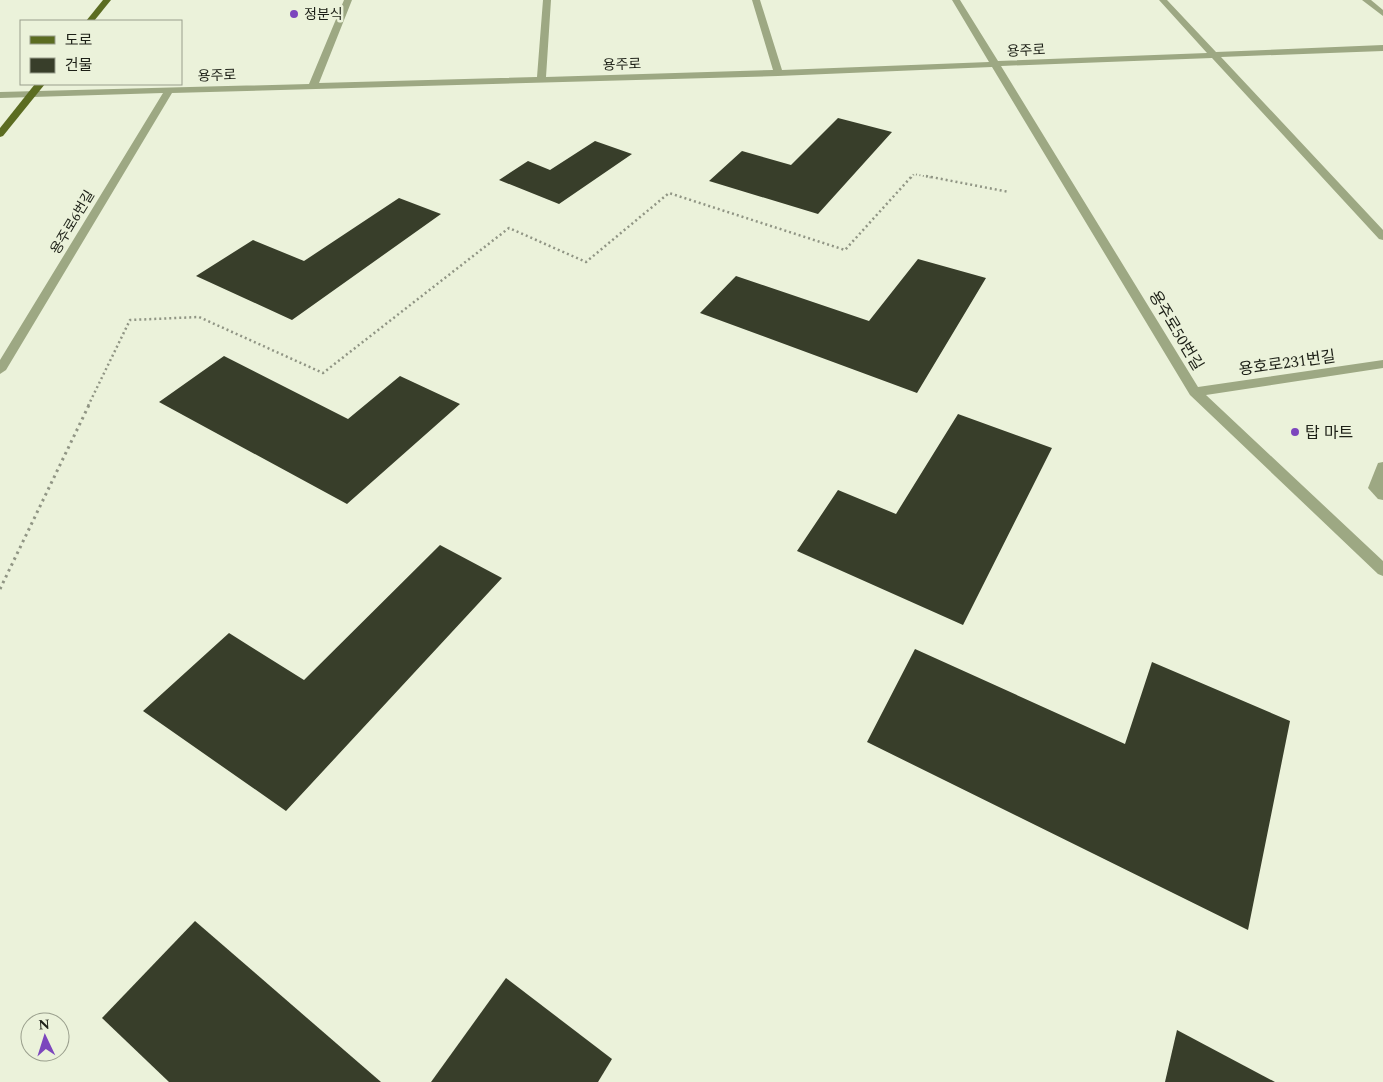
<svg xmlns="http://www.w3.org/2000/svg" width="1383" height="1082" font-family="Spectral,'Noto Sans KR',serif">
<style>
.building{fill:#383e2a}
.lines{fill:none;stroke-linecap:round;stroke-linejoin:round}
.path-far2{stroke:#909584;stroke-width:2;stroke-dasharray:1 2.5;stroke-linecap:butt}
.path-far1{stroke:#909584;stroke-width:2.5;stroke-dasharray:2 3;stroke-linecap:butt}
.path{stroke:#909584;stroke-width:3;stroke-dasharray:2.5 4;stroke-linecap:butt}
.minor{fill:#9da883;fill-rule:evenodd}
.major{fill:#5b6c21;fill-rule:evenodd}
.poi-dot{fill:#7c46bd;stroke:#ebf2da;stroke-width:2}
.labels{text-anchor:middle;stroke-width:5;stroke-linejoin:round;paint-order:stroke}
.far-poi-label{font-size:14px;fill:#1d2017;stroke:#ebf2da;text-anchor:start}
.far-street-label{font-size:14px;fill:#1d2017;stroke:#ebf2da}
.street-label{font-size:16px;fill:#1d2017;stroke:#ebf2da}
.poi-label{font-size:16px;fill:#1d2017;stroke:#ebf2da;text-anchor:start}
</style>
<rect width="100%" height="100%" fill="#ebf2da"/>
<g class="building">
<path d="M838,118L892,132L818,214L709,181L742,151L791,165Z"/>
<path d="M595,141L632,154L559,204L499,180L528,161L550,170Z"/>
<path d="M399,198L441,214L292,320L196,276L253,240L304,261Z"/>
<path d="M918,259L986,278L917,393L700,313L736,276L869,321Z"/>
<path d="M224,356L348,419L400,376L460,404L347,504L159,402Z"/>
<path d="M958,414L1052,448L963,625L797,551L838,490L896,514Z"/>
<path d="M440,545L502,578L286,811L143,711L229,633L304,680Z"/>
<path d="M915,649L1125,744L1152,662L1290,721L1248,930L867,742Z"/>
<path d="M195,921L381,1082H169L102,1018Z"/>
<path d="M506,978L612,1059L598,1082H431Z"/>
<path d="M1177,1030L1275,1082H1165Z"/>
</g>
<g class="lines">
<path class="path-far2" d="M911,178L914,174L933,178"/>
<g class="path-far1">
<path d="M926,176L1009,192"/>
<path d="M88,406L130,320L199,317L323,373L509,228L586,262L669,193L845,250L912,176"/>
</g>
<path class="path" d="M0,589L89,405"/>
<g class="minor">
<path d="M344,0H352L319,83L537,77L543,0H551L546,77L773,70L752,0H760L782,70L989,62L952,0H960L998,61L1207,53L1159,0H1167L1216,52L1383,45V51L1221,57L1383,230V240L1379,239L1212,58L1001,66L1198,387L1383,360V368L1206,395L1383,561V576L1378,574L1190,395L992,67L778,76L172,93L6,370L0,374V360L163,93L0,98V92L309,84Z"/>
<path d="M1362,0H1371L1383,10V16Z"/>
<path d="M1383,462V500L1378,499L1368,488L1378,463Z"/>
</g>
<g class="major">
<path d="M103,0H111L94,21H86Z"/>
<path d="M35,84H45L3,136L0,137V128Z"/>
</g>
</g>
<g class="poi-dot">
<circle cx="294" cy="14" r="5"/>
<circle cx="1295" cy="432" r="5"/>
</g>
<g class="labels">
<g class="far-poi-label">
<text x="304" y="19">정분식</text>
</g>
<g class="far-street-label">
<text transform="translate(1026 50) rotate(-3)" y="5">용주로</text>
<text transform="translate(622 64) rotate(-2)" y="5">용주로</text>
<text transform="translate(217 75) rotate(-2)" y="5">용주로</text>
<text transform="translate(72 222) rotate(-59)" y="5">용주로6번길</text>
</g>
<g class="street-label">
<text transform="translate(1177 330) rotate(59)" y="6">용주로50번길</text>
<text transform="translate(1287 362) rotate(-8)" y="6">용호로231번길</text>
</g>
<g class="poi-label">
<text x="1305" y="438">탑 마트</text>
</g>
</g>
<rect x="20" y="20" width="162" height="65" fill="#ebf2da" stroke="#999e8c"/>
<rect x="30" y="36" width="25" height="8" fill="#5b6c21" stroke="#999e8c"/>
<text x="65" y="45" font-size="15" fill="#1d2017">도로</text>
<rect x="30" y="58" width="25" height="15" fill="#383e2a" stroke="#999e8c"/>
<text x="65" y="70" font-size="15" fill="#1d2017">건물</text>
<g transform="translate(45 1037) rotate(356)"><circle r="24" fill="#ebf2da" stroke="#999e8c"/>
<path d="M0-4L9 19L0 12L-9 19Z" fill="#7c46bd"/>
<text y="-8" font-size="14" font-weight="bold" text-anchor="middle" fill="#1d2017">N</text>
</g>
</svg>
